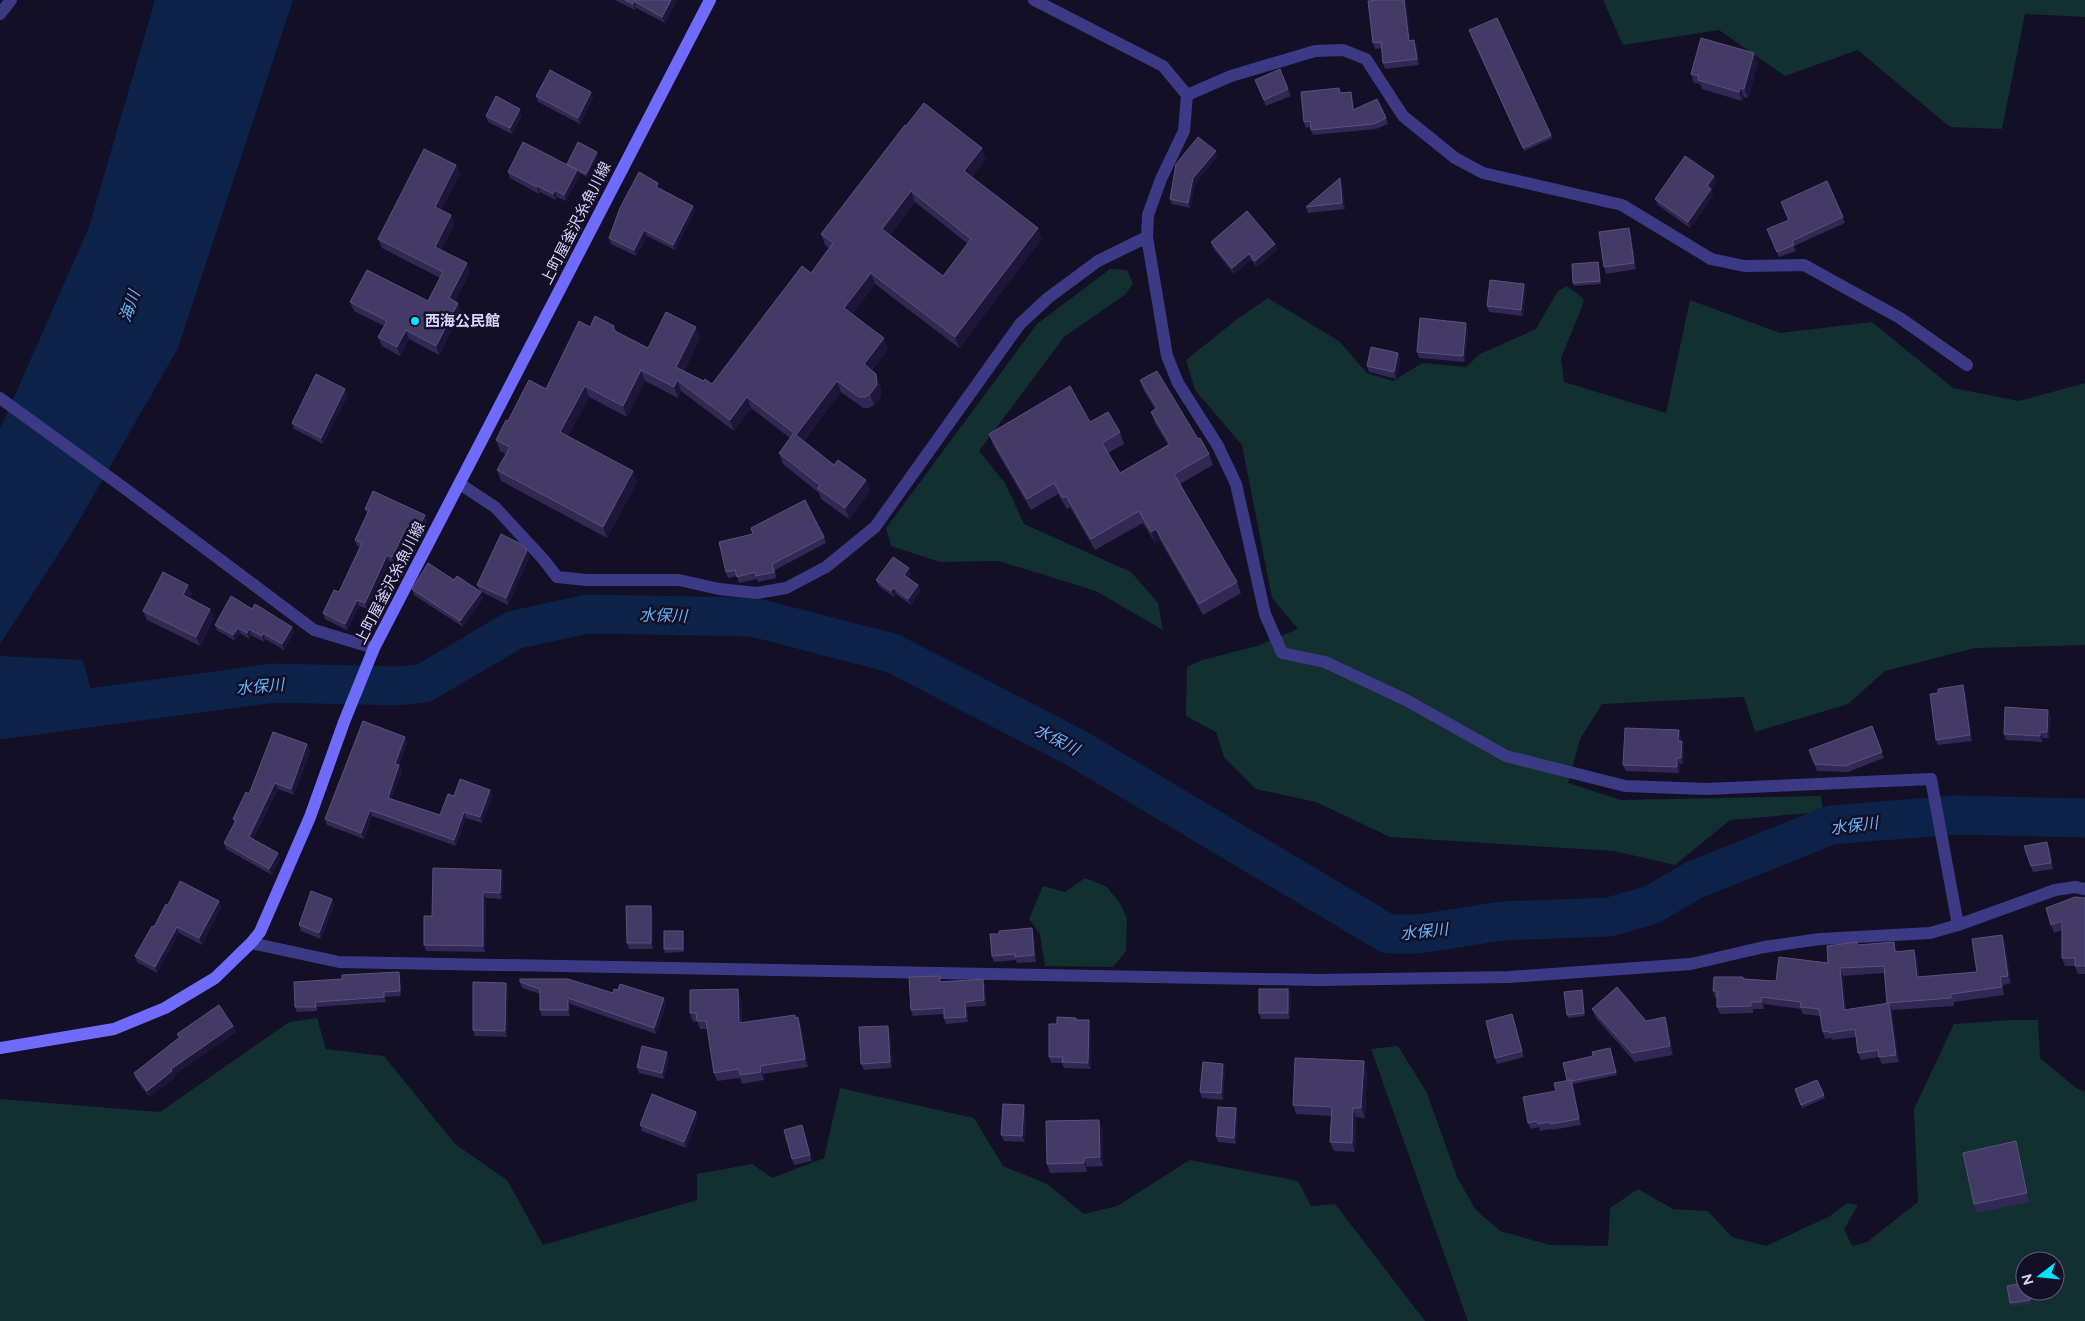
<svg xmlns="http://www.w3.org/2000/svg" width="2085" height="1321" font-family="Raleway,'Noto Sans JP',sans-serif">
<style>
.green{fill:#12302f;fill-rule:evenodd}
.water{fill:#0c2248}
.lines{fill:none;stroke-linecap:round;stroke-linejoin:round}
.river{stroke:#0c2248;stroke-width:39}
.minor{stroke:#3d3a85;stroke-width:12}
.tertiary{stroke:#3d3a85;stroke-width:12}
.secondary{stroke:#6f6bff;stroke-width:12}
.wall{fill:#312854;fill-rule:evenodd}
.shaded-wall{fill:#1d163a}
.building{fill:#433a66;stroke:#5a527e;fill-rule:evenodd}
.poi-dot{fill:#00e5ff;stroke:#130f26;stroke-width:2}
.labels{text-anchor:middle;stroke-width:5;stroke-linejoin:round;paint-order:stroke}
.street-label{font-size:15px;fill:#d9d4ff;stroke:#130f26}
.poi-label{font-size:15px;font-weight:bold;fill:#d9d4ff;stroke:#130f26;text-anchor:start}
.water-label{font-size:16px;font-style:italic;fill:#62b6ff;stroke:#130f26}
</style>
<rect width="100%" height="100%" fill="#130f26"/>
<g class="green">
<path d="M1603,0H2085V17L2025,14L2002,129L1950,127L1858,50L1785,76L1719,30L1623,45Z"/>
<path d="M1110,269L1127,270L1133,283L1126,294L1064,337L979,451L1005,483L1024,524L1131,572L1158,603L1163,630L1096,591L999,561L940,562L891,546L886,528L1037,324Z"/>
<path d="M1567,286L1584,299L1582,307L1561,358L1564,382L1666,413L1690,300L1780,333L1872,322L1953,388L2019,401L2085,383V645L1975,648L1885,671L1848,704L1755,732L1744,697L1602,704L1580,739L1568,783L1621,800L1821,796L1823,812L1730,820L1675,865L1614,851L1390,837L1316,802L1256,789L1224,757L1216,732L1186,716L1187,667L1202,660L1257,646L1298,629L1272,598L1242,445L1195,390L1186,360L1236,320L1268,298L1339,341L1367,373L1393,381L1422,363L1466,367L1480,354L1536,329L1558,291Z"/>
<path d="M1085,878L1107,887L1121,905L1127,919L1126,951L1113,967L1045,966L1040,934L1029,919L1043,886L1065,892Z"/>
<path d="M317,1018L326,1049L384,1056L455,1144L507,1180L543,1245L697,1200V1174L752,1164L772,1178L824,1158L840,1088L974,1118L1003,1166L1047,1184L1084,1214L1117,1206L1190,1160L1298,1181L1311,1206L1335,1204L1425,1321H0V1099L160,1112L289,1022Z"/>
<path d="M2011,1020H2038L2040,1058L2076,1088L2085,1092V1321H1468L1371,1049L1398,1046L1427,1093L1457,1177L1475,1209L1500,1231L1550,1245L1608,1246L1610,1208L1638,1189L1673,1209L1708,1211L1732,1237L1766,1246L1830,1216L1847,1203L1858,1205L1844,1229L1852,1246L1867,1242L1918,1202L1914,1109L1954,1024ZM2025,1261H2055V1291H2025Z"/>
</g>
<g class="water">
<path d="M155,0H293L178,348L72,533L0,644V429L89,227Z"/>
<path d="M0,656L83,660L99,720L0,735Z"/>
</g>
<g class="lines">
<path class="river" d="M0,720L274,683L398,686L424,683L514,630L587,614L753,617L892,653L1076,748L1388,934H1419L1502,921L1609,917L1651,905L1694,880L1831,825L1955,815L2085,818"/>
<g class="minor">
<path d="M0,14L11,0"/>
<path d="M1187,95L1231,76L1315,51L1343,50L1366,59L1403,116L1455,158L1483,173L1622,205L1711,259L1744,266L1804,265L1900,318L1967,365"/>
<path d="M0,398L127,490L314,630L374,648"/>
<path d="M460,484L495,507L544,560L557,577L587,580H679L719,589L757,593L786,588L826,567L875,527L1020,324L1048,298L1098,261L1147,237L1167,356L1178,383L1218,446L1236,484L1265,614L1282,653L1325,662L1406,700L1506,756L1625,786L1706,789L1931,779L1958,925"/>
<path d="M251,943L339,962L1318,980L1509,977L1691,964L1764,947L1820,939L1930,933L1958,925L2055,890L2075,887L2085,889"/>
</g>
<path class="tertiary" d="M1034,0L1163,66L1187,95L1184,131L1161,179L1148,215L1147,237"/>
<path class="secondary" d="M0,1048L114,1029L165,1008L215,978L251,943L260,932L310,817L344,722L374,648L710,0"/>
</g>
<g class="wall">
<path d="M615,0H677L665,23L636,8L635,10Z"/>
<path d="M1368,1L1417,46L1419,65L1385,69L1383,63L1382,48L1375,49L1373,43Z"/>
<path d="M1470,33L1551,135L1552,138L1524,151Z"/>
<path d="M1758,62L1748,98L1744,97L1742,101L1702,89L1700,84L1694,83L1691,74Z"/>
<path d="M1255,80L1288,89L1291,96L1266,106Z"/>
<path d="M1339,88L1341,93L1353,98L1354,110L1386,118L1388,124L1376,129L1313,135L1310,127L1306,128L1304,122Z"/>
<path d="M591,92L593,97L580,124L538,102L536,96Z"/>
<path d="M522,115L512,134L488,122L486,116Z"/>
<path d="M906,126L982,148L986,159L972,177L1038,228L1042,239L959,348L875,284L852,314L888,349L872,370L880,385L881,396L874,405L869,408H863L841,392L804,441L834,465L866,480L870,491L849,519L821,499L819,493L783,464L779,453L790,438L751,408L734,431L681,391L678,398L645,381L627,417L589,397L568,436L637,482L607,538L501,481L497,470L506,454L500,451L496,440L508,421L546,389L590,327L614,326L617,332L648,348L700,338L684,371L712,384L811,273L829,248L825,245L821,234ZM915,202L968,244L943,276L890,235Z"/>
<path d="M598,155L587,177L577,172L579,176L566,201L557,197L556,200L540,192L539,194L510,178L508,172L567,165V164Z"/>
<path d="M1218,156L1195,184L1190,208L1172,204L1170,199Z"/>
<path d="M456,165L460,174L441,210L451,215L454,225L441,250L470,272L455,301L461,312L439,355L409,339L400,356L382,346L378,337L384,326L354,311L350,302L428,301L440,278L382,248L378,239Z"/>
<path d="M1714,176L1716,182L1711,190L1713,195L1690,228L1658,205L1655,199Z"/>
<path d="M1340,178L1342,184L1345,209L1308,213L1306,207Z"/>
<path d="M660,188L693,206L695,211L675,250L647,236L636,256L611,244L609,238Z"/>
<path d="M1781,202L1843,217L1845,223L1794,246L1796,251L1779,257L1769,235L1788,220Z"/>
<path d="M1631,234L1636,269L1606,274L1604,267Z"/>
<path d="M1211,242L1275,244L1277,250L1257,267L1251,260L1234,274L1213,248Z"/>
<path d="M1598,262L1599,265L1601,284L1574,286L1573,283Z"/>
<path d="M1526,290L1523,316L1489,312L1487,306Z"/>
<path d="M1468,329L1465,362L1419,358L1417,352Z"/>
<path d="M1398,353L1400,360L1396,379L1369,372L1367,366Z"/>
<path d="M1140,380L1198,439L1209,454L1213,465L1180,484L1237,582L1241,593L1203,615L1160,540L1155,543L1143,523L1095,550L1070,507L1067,509L1058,494L1031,510L993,445L989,434L1090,422L1120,432L1124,444L1108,453L1120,473L1168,445L1155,423L1151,412L1155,409L1144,391Z"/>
<path d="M348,395L323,444L294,429L292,423Z"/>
<path d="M365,509L425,515L427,521L418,539L408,534L394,563L389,561L367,609L359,606L347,630L325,619L323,613L339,592L360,547L357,546L355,540L367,514Z"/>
<path d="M824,537L826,543L775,570L776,578L758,582L757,579L739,583L737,576L728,578L726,572Z"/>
<path d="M530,556L508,605L480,591L477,585Z"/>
<path d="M911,574L908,578L918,585L920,591L911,605L896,594L894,597L879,586L876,580Z"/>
<path d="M188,585L192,594L190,598L210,609L214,618L200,646L147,620L143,611Z"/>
<path d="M412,589L483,598L463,627L414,595Z"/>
<path d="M252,609L292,627L294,632L284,650L265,639L264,642L251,635L249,639L240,633L235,641L217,630L215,625Z"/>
<path d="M1965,691L1972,741L1938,745L1936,740Z"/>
<path d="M2051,716L2049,738H2043L2042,742L2006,740L2004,734Z"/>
<path d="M1872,726L1884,758L1848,772L1817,771L1809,750Z"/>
<path d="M1679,730L1681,737V741H1682L1684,747L1683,764H1680L1679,773L1626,771L1623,765Z"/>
<path d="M405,737L407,743L399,765L402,771L391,799L440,815L454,796H492L482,823L466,818L456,846L372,816L364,839L327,825L325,819Z"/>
<path d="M307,744L310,751L294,795L278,789L253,839L278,853L280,859L272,875L226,849L224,843L235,823L233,819L249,794Z"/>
<path d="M2024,846L2050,849L2053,869L2033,872Z"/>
<path d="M501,870L503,876L502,899L486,898L485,952L426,951L424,945L432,916Z"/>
<path d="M2085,898V974H2078L2075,966H2065L2062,958V930L2054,933L2046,908Z"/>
<path d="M332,899L334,905L321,939L301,931L299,925Z"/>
<path d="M168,905L221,907L202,945L179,933L157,973L137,962L135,956Z"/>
<path d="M651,906L653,912V949H629L627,943Z"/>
<path d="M1032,928L1034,934L1036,962L1017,963L1016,960L994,962L992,956L999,934Z"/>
<path d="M684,934V952L665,953L664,949Z"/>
<path d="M2002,935L2005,942L2011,983L2003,985L2004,995L1954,1002V1006L1892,1010L1899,1062L1882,1064L1879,1057L1861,1060L1858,1053L1856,1037L1832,1040L1831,1038L1825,1039L1823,1032L1820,1016L1803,1014L1801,1009L1764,1004V1009H1753V1013L1720,1014L1717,1007V998H1715L1713,991L1743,977L1744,979L1776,981L1828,963L1858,945L1896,949L1897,951L1917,957L1919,977L1977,972ZM1884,973L1887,1004L1846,1010L1843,976Z"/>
<path d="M399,972L400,977L401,996L385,997L386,1002L317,1007V1011L297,1012L295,1007L342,979Z"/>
<path d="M942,981L985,984L986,1006L967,1007L968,1022L946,1024L944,1018V1014L913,1016L911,1010Z"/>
<path d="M520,982L613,993L666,1004L656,1034L570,1004V1016H542L540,1010V994L522,988Z"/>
<path d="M506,983L508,989L507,1037L475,1036L473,1030Z"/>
<path d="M1288,989L1291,995L1290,1019H1261L1259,1013Z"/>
<path d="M1582,990L1583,993L1585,1016L1568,1018L1567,1015Z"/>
<path d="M741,997L742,1023L796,1018L801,1026L808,1067L763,1074L764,1080L742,1084L740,1078L717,1081L714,1073L707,1029H700L697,1021L693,1022L690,1013Z"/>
<path d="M1592,1009L1646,1021L1665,1017L1668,1026L1673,1055L1635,1062L1596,1018Z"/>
<path d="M1076,1018V1020L1091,1026V1069L1064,1068L1062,1063H1051L1049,1057L1057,1024Z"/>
<path d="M1514,1020L1524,1057L1497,1064L1495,1058Z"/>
<path d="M233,1026L236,1032L174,1075L175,1077L149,1097L136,1079L134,1073L179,1038L177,1034Z"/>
<path d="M890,1032L892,1068L864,1070L861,1064Z"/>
<path d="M1610,1048L1617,1075L1573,1084L1581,1125L1552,1130L1551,1129L1540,1131L1539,1127L1531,1129L1528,1123L1556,1091L1593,1056Z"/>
<path d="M669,1058L664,1079L639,1073L637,1067Z"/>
<path d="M1225,1070L1223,1100L1202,1098L1200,1092Z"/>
<path d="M1367,1070L1365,1118L1356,1117L1355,1152L1334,1151L1330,1142L1331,1116L1296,1114L1293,1105Z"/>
<path d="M1817,1080L1825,1098L1802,1108L1795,1089Z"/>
<path d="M1236,1108L1238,1115L1236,1144L1218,1142L1216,1136Z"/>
<path d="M1026,1111L1025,1142L1004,1141L1001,1135Z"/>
<path d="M696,1112L698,1118L686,1148L642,1131L640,1125Z"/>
<path d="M802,1125L812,1161L794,1165L792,1159Z"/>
<path d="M1103,1129V1166L1087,1167V1172L1050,1173L1047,1164Z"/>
<path d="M2019,1151L2030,1202L1977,1213L1974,1204Z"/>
<path d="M2025,1291H2029L2031,1303L2011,1306L2010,1303Z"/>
</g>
<g class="shaded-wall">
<path d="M671,0H677L665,23L662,17Z"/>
<path d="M1404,0H1406L1412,47L1409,41Z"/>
<path d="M634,1L636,8L635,10L633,4Z"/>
<path d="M1414,40L1417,46L1419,65L1417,59Z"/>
<path d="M1754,53L1758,62L1748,98L1744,89Z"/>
<path d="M1740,88L1744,97L1742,101L1739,92Z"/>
<path d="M591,92L593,97L580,124L578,118Z"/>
<path d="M1351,92L1353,98L1355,116L1353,110Z"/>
<path d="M520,109L522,115L512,134L510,128Z"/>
<path d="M982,148L986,159L968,182L964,171Z"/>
<path d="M1216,151L1218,156L1195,184L1190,208L1188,203L1193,178Z"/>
<path d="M597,152L598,155L587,177L586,174Z"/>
<path d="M456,165L460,174L438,216L435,207Z"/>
<path d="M577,170L579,176L566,201L564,195Z"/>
<path d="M1714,176L1716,182L1711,190L1713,195L1690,228L1688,222L1707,186Z"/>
<path d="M1340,178L1342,184L1345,209L1342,203Z"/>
<path d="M658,183L660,188L658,193L656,187Z"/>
<path d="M538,186L540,192L539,194L537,187Z"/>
<path d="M555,190L557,197L556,200L553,194Z"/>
<path d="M911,191L915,202L886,240L882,229Z"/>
<path d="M693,206L695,211L675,250L673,245Z"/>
<path d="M451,215L454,225L438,256L435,247Z"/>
<path d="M1038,228L1042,239L959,348L955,337Z"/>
<path d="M1629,228L1631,234L1636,269L1634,263Z"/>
<path d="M644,230L647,236L636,256L634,250Z"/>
<path d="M1275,244L1277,250L1257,267L1255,261Z"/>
<path d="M1249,254L1251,260L1234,274L1232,268Z"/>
<path d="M1598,262L1599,265L1601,284L1600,281Z"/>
<path d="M467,263L470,272L452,307L449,298Z"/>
<path d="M871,273L875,284L848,319L844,308Z"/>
<path d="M1524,284L1526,290L1523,316L1521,310Z"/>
<path d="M458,303L461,312L439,355L436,346Z"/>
<path d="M1466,323L1468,329L1465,362L1463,356Z"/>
<path d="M696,327L700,338L680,378L676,367Z"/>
<path d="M406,330L409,339L400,356L397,347Z"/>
<path d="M884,338L888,349L868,375L864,364Z"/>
<path d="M1398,353L1400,360L1396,379L1394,372Z"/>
<path d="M641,370L645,381L627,417L623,406Z"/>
<path d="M876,374L880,385L881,396L874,405L870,394Z"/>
<path d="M677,380L681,391L678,398L674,387Z"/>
<path d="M837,381L841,392L800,446L796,435Z"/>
<path d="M585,386L589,397L565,443L560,432Z"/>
<path d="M345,389L348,395L323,444L321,438Z"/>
<path d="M747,397L751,408L734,431L730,420Z"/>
<path d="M633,471L637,482L607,538L603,527Z"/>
<path d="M866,480L870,491L849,519L845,508Z"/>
<path d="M425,515L427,521L418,539L416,533Z"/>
<path d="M406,528L408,534L394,563L392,557Z"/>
<path d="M1156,529L1160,540L1155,543L1151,532Z"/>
<path d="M527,550L530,556L508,605L506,598Z"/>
<path d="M387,555L389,561L367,609L365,603Z"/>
<path d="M909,568L911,574L906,581L904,575Z"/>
<path d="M188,585L192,594L187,604L183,595Z"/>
<path d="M918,585L920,591L911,605L908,599Z"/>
<path d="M894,588L896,594L894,597L891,591Z"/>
<path d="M481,592L483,598L463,627L460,621Z"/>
<path d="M357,600L359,606L347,630L345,624Z"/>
<path d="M210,609L214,618L200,646L196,637Z"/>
<path d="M292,627L294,632L284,650L282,644Z"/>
<path d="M238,628L240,633L235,641L233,635Z"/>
<path d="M249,629L251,635L249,639L247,633Z"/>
<path d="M263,633L265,639L264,642L262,636Z"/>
<path d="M1963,685L1965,691L1972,741L1970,735Z"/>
<path d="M2048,710L2051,716L2049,738L2047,732Z"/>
<path d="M1679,730L1681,737L1680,747L1678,741Z"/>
<path d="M2040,732L2043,738L2042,742L2040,736Z"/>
<path d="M405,737L407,743L397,770L395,764Z"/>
<path d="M1682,741L1684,747L1683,764L1681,758Z"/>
<path d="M307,744L310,751L294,795L291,789Z"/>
<path d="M1677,758L1680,764L1679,773L1677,767Z"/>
<path d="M399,765L402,771L390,804L388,798Z"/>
<path d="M275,783L278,789L251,843L249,837Z"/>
<path d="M490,790L492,796L482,823L480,817Z"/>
<path d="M370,810L372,816L364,839L361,833Z"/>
<path d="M464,812L466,818L456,846L454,840Z"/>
<path d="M2047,842L2050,849L2053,869L2051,863Z"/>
<path d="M278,853L280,859L272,875L269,869Z"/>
<path d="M501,870L503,876L502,899L500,893Z"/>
<path d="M483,892L486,898L485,952L483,946Z"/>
<path d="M332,899L334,905L321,939L319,933Z"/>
<path d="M219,901L221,907L202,945L199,938Z"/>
<path d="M651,906L653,912V949L651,943Z"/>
<path d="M177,927L179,933L157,973L155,967Z"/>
<path d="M1032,928L1034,934L1036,962L1034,955Z"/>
<path d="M683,931L684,934V952L683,949Z"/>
<path d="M2002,935L2005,942L2011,983L2008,976Z"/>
<path d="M1914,950L1917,957L1919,984L1917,977Z"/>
<path d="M1840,968L1843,976L1846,1017L1844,1010Z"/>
<path d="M399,972L400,977L401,996L400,991Z"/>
<path d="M2000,977L2003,985L2004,995L2002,987Z"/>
<path d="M983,979L985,984L986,1006L984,1000Z"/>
<path d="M506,983L508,989L507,1037L505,1031Z"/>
<path d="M738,989L741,997L742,1032L739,1023Z"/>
<path d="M1288,989L1291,995L1290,1019L1288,1013Z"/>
<path d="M1582,990L1583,993L1585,1016L1584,1013Z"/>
<path d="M1761,997L1764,1004V1009L1762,1002Z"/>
<path d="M568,998L570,1004V1016L568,1010Z"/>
<path d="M664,998L666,1004L656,1034L654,1028Z"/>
<path d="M965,1002L967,1007L968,1022L966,1017Z"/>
<path d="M1889,1003L1892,1010L1899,1062L1896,1055Z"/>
<path d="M1512,1014L1514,1020L1524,1057L1522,1051Z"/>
<path d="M798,1017L801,1026L808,1067L805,1059Z"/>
<path d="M1665,1017L1668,1026L1673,1055L1670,1046Z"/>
<path d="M1089,1020L1091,1026V1069L1088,1063Z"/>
<path d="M233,1026L236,1032L174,1075L175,1077L149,1097L147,1091L171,1069Z"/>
<path d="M888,1026L890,1032L892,1068L890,1062Z"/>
<path d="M667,1052L669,1058L664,1079L662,1073Z"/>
<path d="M1364,1061L1367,1070L1365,1118L1361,1108Z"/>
<path d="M1223,1064L1225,1070L1223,1100L1221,1093Z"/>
<path d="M760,1066L763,1074L764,1080L761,1072Z"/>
<path d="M1571,1080L1573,1086L1581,1125L1579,1119Z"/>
<path d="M1024,1105L1026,1111L1025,1142L1022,1136Z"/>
<path d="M1236,1108L1238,1115L1236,1144L1234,1138Z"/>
<path d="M1353,1108L1356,1117L1355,1152L1352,1143Z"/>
<path d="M696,1112L698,1118L686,1148L684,1142Z"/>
<path d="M1099,1120L1103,1129V1166L1100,1157Z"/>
<path d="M2016,1141L2019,1151L2030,1202L2027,1193Z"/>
<path d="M1084,1158L1087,1167V1172L1084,1163Z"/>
</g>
<g class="building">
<path d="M625,0H671L662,17L634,1L633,4Z"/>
<path d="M1377,0H1404L1409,41L1414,40L1417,59L1383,63L1381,42L1373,43L1368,1Z"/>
<path d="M1497,18L1551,135L1523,148L1469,30Z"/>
<path d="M1701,38L1754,53L1744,89L1740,88L1739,92L1698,80L1699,76L1691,74Z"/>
<path d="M1280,69L1288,89L1264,100L1255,80Z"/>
<path d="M550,70L591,92L578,118L536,96Z"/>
<path d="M1339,88L1340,93L1351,92L1353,110L1377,99L1386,118L1374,124L1311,130L1310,121L1304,122L1301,92Z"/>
<path d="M496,96L520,109L510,128L486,116Z"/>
<path d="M924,103L982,148L964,171L1038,228L955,337L871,273L844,308L884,338L864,364L876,374L877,385L870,394L865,397H859L837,381L796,435L834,465L838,460L866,480L845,508L817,488L821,486L779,453L794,433L747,397L730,420L677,380L674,387L641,370L623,406L585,386L560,432L633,471L603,527L497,470L510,447L496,440L506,420L508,421L529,380L546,389L579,321L590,327L595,316L614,326L613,330L648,348L666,312L696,327L676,367L703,381L705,379L712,384L802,266L811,273L833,243L821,234L905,125L906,126ZM911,191L971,239L943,276L882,229Z"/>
<path d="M1198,137L1216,151L1193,178L1188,203L1170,199L1176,164Z"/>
<path d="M523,142L577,170L564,195L555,190L553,194L538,186L537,187L508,172Z"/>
<path d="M578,142L597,152L586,174L567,164Z"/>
<path d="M424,149L456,165L435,207L451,215L435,247L467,263L449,298L458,303L436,346L406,330L397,347L378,337L387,321L350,302L367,270L428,301L443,272L378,239Z"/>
<path d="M1685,156L1714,176L1707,186L1711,189L1688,222L1655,199Z"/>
<path d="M639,172L658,183L656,187L693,206L673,245L644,230L634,250L609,238L620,208Z"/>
<path d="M1340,178L1342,203L1306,207Z"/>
<path d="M1827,181L1843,217L1792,241L1794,245L1777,252L1767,229L1789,220L1781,202Z"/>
<path d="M1247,211L1275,244L1255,261L1249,254L1232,268L1211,242Z"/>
<path d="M1629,228L1634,263L1604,267L1599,232Z"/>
<path d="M1598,262L1600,281L1573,283L1572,264Z"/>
<path d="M1490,280L1524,284L1521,310L1487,306Z"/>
<path d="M1420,318L1466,323L1463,356L1417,352Z"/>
<path d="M1371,347L1398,353L1394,372L1367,366Z"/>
<path d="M1157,371L1198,439L1200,438L1209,454L1174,474L1237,582L1199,604L1156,529L1151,532L1139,511L1091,539L1066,496L1063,498L1054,483L1027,499L989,434L1070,386L1090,422L1108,412L1120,432L1102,443L1120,473L1170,444L1151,412L1157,408L1140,380Z"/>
<path d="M316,374L345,389L321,438L292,423Z"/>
<path d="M373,491L425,515L416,533L406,528L392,557L387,555L365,603L357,600L345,624L323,613L334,590L339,592L362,543L355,540L369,510L365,509Z"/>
<path d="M805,500L824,537L772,564L774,572L756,576L755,572L737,577L735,570L726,572L719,542L753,534L751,528Z"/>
<path d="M501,534L521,544L527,550L506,598L477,585Z"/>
<path d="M893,557L909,568L904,575L918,585L908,599L894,588L891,591L876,580Z"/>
<path d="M428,563L454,580L457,576L481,592L460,621L412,589Z"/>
<path d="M163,572L188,585L183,595L210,609L196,637L143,611Z"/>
<path d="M231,596L252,609L255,604L292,627L282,644L263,633L262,636L249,629L247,633L238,628L233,635L215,625Z"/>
<path d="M1963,685L1970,735L1936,740L1930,694L1938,693V689Z"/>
<path d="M2005,707L2048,710L2047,732H2040V736L2004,734Z"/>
<path d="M363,721L405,737L395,764L399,765L388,798L440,815L448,794L454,796L460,779L490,790L480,817L464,812L454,840L370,810L361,833L325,819Z"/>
<path d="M1872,726L1882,752L1845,766L1815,764L1809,750Z"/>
<path d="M1625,728L1679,730L1678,741H1682L1681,758H1677V767L1623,765Z"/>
<path d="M273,732L307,744L291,789L275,783L249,837L278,853L269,869L224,843L236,820L233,819L246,792L249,794Z"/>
<path d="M2047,842L2051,863L2031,866L2024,846Z"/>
<path d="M433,868L501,870L500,893L483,892V946L424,945V916H432Z"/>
<path d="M180,881L219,901L199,938L177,927L155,967L135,956L152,926L154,927L166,904L168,905Z"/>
<path d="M311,891L332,899L319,933L299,925Z"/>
<path d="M2075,897L2085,898V966H2075V958H2062V921L2051,925L2046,908Z"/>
<path d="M626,906H651V943H627Z"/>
<path d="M1032,928L1034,955L1015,957V954L992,956L990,934H999V931Z"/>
<rect x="664" y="931" width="19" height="18"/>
<path d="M2002,935L2008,976L2000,977L2002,987L1951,994V998L1887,1003L1884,966L1840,968L1844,1010L1889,1003L1896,1055L1879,1057L1878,1050L1858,1053L1855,1029L1829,1033V1031L1823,1032L1819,1009L1800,1007L1801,1002L1761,997L1762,1002H1751V1006L1717,1007V991H1713L1714,977H1743V979L1776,981L1779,957L1828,963L1827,946L1857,942L1858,945L1894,942L1895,952L1914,950L1917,977L1977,972L1972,939Z"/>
<path d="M399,972L400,991L384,992V997L315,1002L316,1007H295L294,982L342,979V975Z"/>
<path d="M940,976V982L983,979L984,1000L965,1002L966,1017L944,1018V1008L911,1010L909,977Z"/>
<path d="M520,979H568L613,993L614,989L618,990L620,984L664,998L654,1028L568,998V1010H540V989L520,982Z"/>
<path d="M473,982L506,983L505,1031L473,1030Z"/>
<path d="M1617,987L1646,1021L1665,1017L1670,1046L1632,1053L1592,1009Z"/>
<path d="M738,989L739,1023L795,1015V1018L798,1017L805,1059L760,1066L761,1072L740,1075L739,1069L714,1073L706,1021H697L696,1013H690V990Z"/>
<rect x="1259" y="989" width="29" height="24"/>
<path d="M1582,990L1584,1013L1567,1015L1564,992Z"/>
<path d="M219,1005L233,1026L171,1069L172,1071L147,1091L134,1073L180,1037L177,1034Z"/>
<path d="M1512,1014L1522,1051L1495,1058L1486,1021Z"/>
<path d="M1057,1017L1076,1018V1020H1089L1088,1063L1062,1062L1063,1057H1049V1024H1057Z"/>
<path d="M888,1026L890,1062L861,1064L859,1027Z"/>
<path d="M642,1046L667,1052L662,1073L637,1067Z"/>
<path d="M1610,1048L1616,1072L1572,1081L1571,1080H1567L1563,1063L1593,1056L1592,1052Z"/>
<path d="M1295,1058L1364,1061L1361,1108H1353L1352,1143L1330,1142L1332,1107L1293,1105Z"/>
<path d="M1203,1062L1223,1064L1221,1093L1200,1092Z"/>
<path d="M1571,1080L1579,1119L1550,1124L1549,1122L1538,1124L1537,1121L1528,1123L1523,1097L1556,1091L1554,1083Z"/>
<path d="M1817,1080L1824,1095L1801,1105L1795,1089Z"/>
<path d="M652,1094L696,1112L684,1142L640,1125Z"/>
<path d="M1003,1104L1024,1105L1022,1136L1001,1135Z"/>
<path d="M1218,1107L1236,1108L1234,1138L1216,1136Z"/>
<path d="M1099,1120L1100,1157L1084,1158V1163L1047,1164L1046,1121Z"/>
<path d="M802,1125L810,1155L792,1159L784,1130Z"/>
<path d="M2016,1141L2027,1193L1974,1204L1963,1153Z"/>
<path d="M2025,1283V1291H2028L2030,1300L2010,1303L2007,1286Z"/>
</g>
<circle class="poi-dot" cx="415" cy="321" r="5"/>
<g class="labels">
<g class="street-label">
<text transform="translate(576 223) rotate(-63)" y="5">上町屋釜沢糸魚川線</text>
<text transform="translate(390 583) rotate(-63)" y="5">上町屋釜沢糸魚川線</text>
</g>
<g class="poi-label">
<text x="425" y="326">西海公民館</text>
</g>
<g class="water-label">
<text transform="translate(129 306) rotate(-71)" y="6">海川</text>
<text transform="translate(663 615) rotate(1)" y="6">水保川</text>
<text transform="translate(260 686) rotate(-5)" y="6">水保川</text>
<text transform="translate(1057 739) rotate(28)" y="6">水保川</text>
<text transform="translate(1854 825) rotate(-7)" y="6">水保川</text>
<text transform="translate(1424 931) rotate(-6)" y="6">水保川</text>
</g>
</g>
<g transform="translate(2040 1276) rotate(254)"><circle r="24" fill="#130f26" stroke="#625e7d"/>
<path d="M0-4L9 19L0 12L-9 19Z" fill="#00e5ff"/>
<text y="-8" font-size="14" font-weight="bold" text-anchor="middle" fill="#d9d4ff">N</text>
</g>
</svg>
